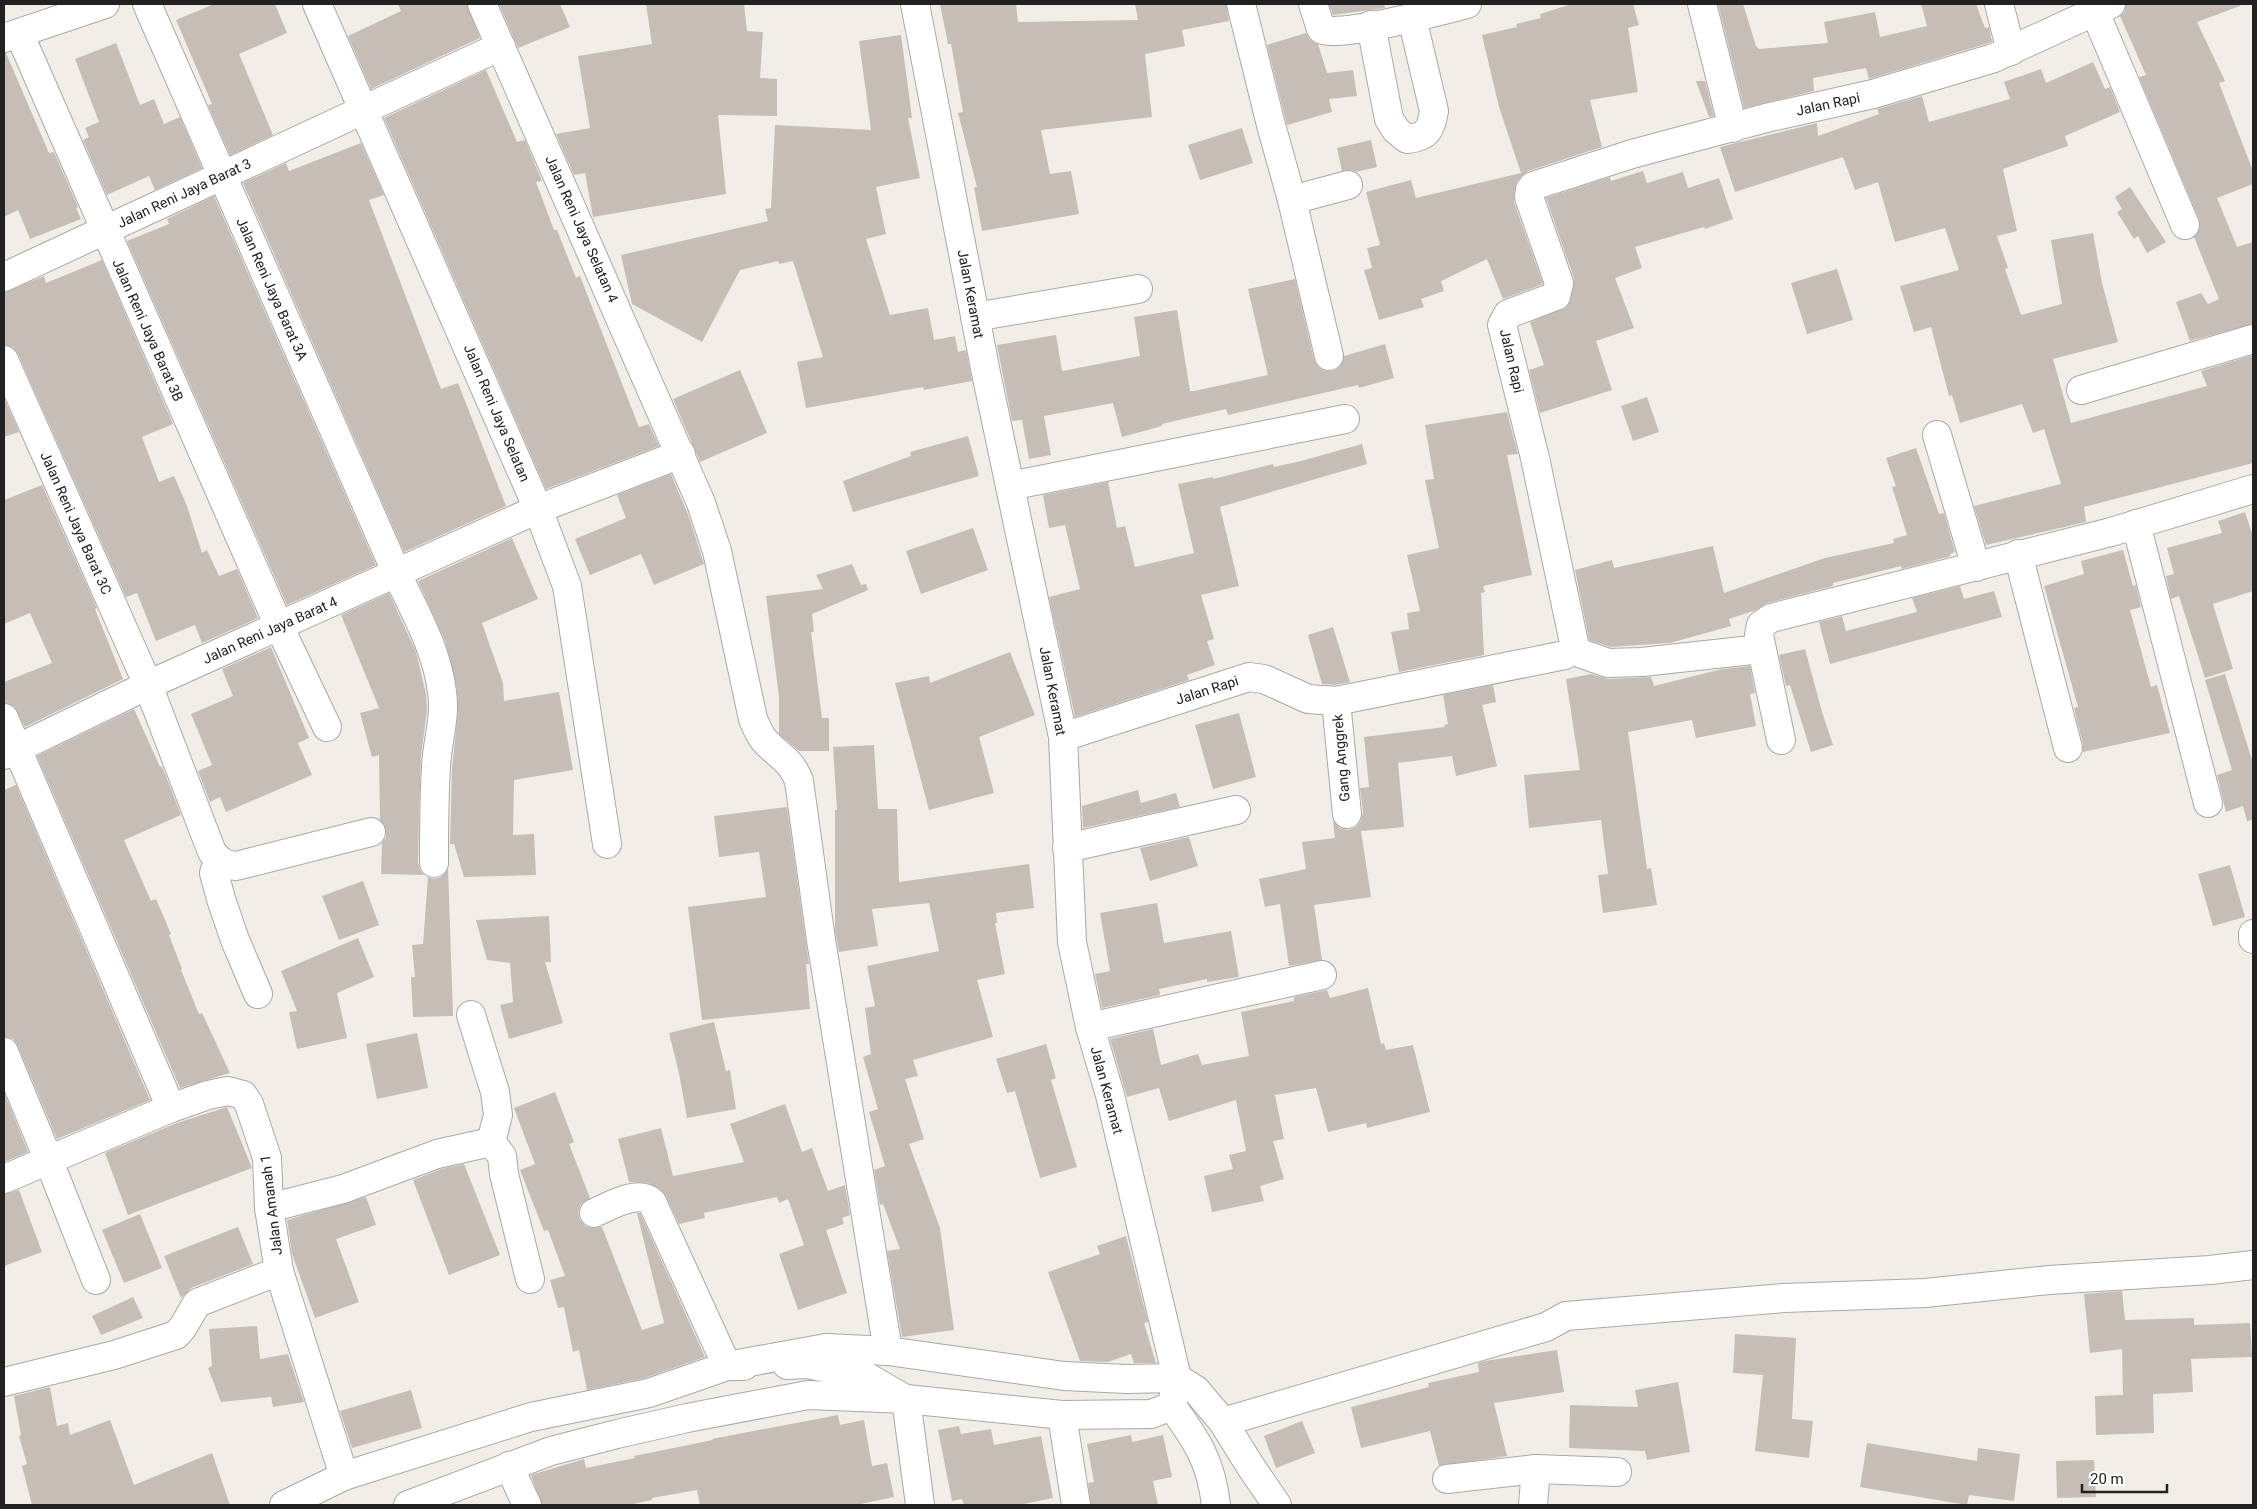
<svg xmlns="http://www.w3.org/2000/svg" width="2257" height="1509" font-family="Roboto,sans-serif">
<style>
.building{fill:#c6beb6}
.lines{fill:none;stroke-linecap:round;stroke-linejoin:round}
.street-casing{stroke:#a8a8a8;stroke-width:30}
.street{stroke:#fff;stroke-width:28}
.labels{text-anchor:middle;stroke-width:5;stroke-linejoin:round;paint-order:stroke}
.street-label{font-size:14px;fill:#212121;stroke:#fff}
</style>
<rect width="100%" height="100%" fill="#f1eee7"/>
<g class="building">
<path d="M214,4H275L287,33L239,54L273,135L230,155L208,105L212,104L176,20Z"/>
<path d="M398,4H467L480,38L371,89L348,36L401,11Z"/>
<path d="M499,4H560L570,27L518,48Z"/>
<path d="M646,4H744L747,31L763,32L760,78L777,79V116L718,115L726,194L593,217L585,173L574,175L556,134L590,128L578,56L652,44Z"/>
<path d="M940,4H1016L1018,22L1138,20L1135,4H1226L1229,21L1182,30L1185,46L1145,54L1152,117L1041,130L1050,174L1071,171L1079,214L982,231L974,187H977L958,113L963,112L951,44H948Z"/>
<path d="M1329,4H1384L1385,8L1333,15Z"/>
<path d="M1572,4H1633L1639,25L1628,28L1638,92L1590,100L1602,147L1528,171L1517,181L1514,195V202L1543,284L1503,299L1487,259L1441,281L1444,291L1421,299L1424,307L1379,320L1364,270L1372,268L1367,248L1380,245L1366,192L1411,180L1416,198L1521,173L1499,107L1482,35L1517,27L1516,24L1541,18L1540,14Z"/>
<path d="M1718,4H1743L1756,46L1759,49L1828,43L1824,22L1875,12L1880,37L1927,26L1921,4H1976L1985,28L1989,27L1992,42L1869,79L1866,68L1813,78L1814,91L1744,108Z"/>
<path d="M2126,4H2240V6L2197,22L2225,81L2219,83L2253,171V184L2217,198L2237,247L2253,242V324L2190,341L2176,302L2201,293L2208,304L2219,299L2194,237L2200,227L2199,219L2139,77L2146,75L2120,16L2124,13Z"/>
<path d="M1306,33L1310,40L1318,44L1327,73L1353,70L1357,96L1329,99L1332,112L1287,125L1267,45Z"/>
<path d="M901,35L912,118H908L920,178L876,187L886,234L866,239L890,315L928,308L934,340L955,336L958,352L966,350L972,381L924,390L923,387L806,408L797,362L823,357L793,261L779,264L778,261L740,270L702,342L632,304L621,255L768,221L765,209L771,208L775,125L871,130L859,41Z"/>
<path d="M116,43L140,105L154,99L164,124L180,117L202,168L155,190L149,176L107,195L83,140L89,137L85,128L99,122L75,59Z"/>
<path d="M4,53H6L49,153L54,152L78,207L76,208L81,219L30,239L18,210L4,217Z"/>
<path d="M2093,62L2105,89L2110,87L2120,112L2065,136L2068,146L2003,169L2017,231L1997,236L2008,268L2005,269L2021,315L2062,304L2051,240L2093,233L2102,283L2118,342L2053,359L2071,423L2207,386L2201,371L2253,355V463L2084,507L2086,522L1986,545L1974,506L2061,484L2044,429L2033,433L2022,404L1960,423L1952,395L1949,396L1931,327L1914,332L1900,286L1959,270L1945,228L1895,242L1878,182L1855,190L1843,157L1735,192L1720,147L1817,123L1818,136L1879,114L1877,109L1922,96L1929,122L2010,99L2004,82L2041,69L2046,83Z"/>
<path d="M486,70L517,142L525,140L542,181L536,182L554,230H557L576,278L580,276L639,427L649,424L659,446L546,489L384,118Z"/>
<path d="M1696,81H1705L1714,116L1709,117Z"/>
<path d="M1242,128L1253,163L1200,180L1188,145Z"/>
<path d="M1371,140L1377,167L1356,172L1352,170L1342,171L1337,148Z"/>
<path d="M361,143L384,195L369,200L441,389L458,383L506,506L404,552L243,183L286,163L289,171Z"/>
<path d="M1643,171L1647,183L1683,172L1688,188L1719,178L1733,219L1705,229L1704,227L1635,247L1642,268L1615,278L1634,328L1596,341L1612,390L1540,413L1529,370L1544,365L1530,322L1567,307L1574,286V278L1546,198L1610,177L1611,181Z"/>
<path d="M2130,187L2166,242L2147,253L2138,236L2134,239L2117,212L2122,209L2115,197Z"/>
<path d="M214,196L376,565L287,605L127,241L169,224L167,219Z"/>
<path d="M102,260L173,424L142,437L159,482L174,476L187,506L202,553L207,550L219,576L237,569L258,618L202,643L195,625L156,641L137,593L126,597L18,354L13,347L4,345V292L44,276L46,283Z"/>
<path d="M1837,269L1853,320L1807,334L1791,283Z"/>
<path d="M1295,279L1314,360L1318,367L1325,371H1333L1340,367L1344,356L1385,344L1394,378L1359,388L1358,385L1228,415L1226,409L1162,424V426L1122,437L1113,403L1044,416L1051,455L1029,459L1022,420L1012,421L997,345L1056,335L1062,371L1140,356L1134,317L1177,310L1190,391H1194L1268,375L1248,289Z"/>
<path d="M740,370L767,433L700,462L673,399Z"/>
<path d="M1647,397L1659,432L1633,441L1621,406Z"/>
<path d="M4,398L19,432L4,437Z"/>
<path d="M1507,412L1518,454L1507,455L1532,575L1483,586L1485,592L1481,593L1484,655L1399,672L1391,632L1409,629L1407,613L1420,611L1407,555L1439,548L1425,480L1434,479L1425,425Z"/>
<path d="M968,436L979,476L853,512L843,481L911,456L910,452Z"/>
<path d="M1362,444L1367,464L1220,507L1239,586L1201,595L1214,639L1207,641L1215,665L1187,675L1189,680L1075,717L1049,597L1080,589L1065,525L1049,528L1043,495L1108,482L1117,528L1125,526L1135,567L1194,553L1178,484L1213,477V479L1273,464L1274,467L1301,461Z"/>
<path d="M1916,448L1939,514L1944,513L1955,552L1950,554L1951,556L1902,569L1901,566L1833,583V586L1767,603L1756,610L1729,619L1731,626L1670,643L1610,647L1589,640L1575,570L1612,560L1614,568L1713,546L1724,593L1825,558L1894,543L1893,539L1907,535L1892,487L1896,486L1886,458Z"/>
<path d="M671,474L689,517L704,564L654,585L641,554L590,575L575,539L626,518L617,495Z"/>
<path d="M42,485L97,608L95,609L123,679L25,727L14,706L4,703V682L52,663L30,613L4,624V500Z"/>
<path d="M2245,512L2253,537V591L2213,604L2233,669L2205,678L2179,596L2171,599L2166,576L2174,574L2167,548L2222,533L2218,521Z"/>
<path d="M973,528L988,570L921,594L906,551Z"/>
<path d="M512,538L538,599L482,623L503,683L504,701L559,692L573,770L514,780L513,835L534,834L536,875L464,877L454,844H450L452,768L458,712L457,689L445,641L418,581Z"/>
<path d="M2123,550L2133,586L2136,585L2141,607L2130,610L2151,687L2157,685L2170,733L2083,752V744L2074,708L2078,707L2044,586L2084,574L2081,561Z"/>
<path d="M852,564L861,585L866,584L868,590L812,614L814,632H811L822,718H829V751H799L779,734V697L766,596L823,589L816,575Z"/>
<path d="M1960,586L1964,599L1994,591L2002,617L1830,664L1819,622L1842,616L1846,631L1917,612L1912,598Z"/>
<path d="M389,593L416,652L426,694L427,710L421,756L419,815L418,863L420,870L424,875L381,874L382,843L386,837V829L380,820L379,755L372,757L360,713L379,708L341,615Z"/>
<path d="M1333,627L1350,682L1335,685L1322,684L1308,635Z"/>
<path d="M271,647L309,738L298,743L312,775L226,812L220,797L210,802L198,771L212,765L191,714L233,696L222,669Z"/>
<path d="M1805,649L1822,712L1833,745L1811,752L1790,685L1786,686L1779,655Z"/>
<path d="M1010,652L1035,715L979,737L994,793L929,810L895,683L929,676L930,683Z"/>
<path d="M1750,666L1755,693L1750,694L1756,726L1696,738L1692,720L1628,732L1647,869L1651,868L1657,905L1603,913L1598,875L1608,874L1601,820L1529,828L1524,775L1580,770L1566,679L1591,674L1608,679L1651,677L1654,686L1722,669Z"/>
<path d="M2225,674L2253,763V820L2247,821L2243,806L2226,812L2217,775L2232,770L2205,680Z"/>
<path d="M1493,685L1496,702L1482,705L1497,766L1456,776L1452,756L1398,763L1404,827L1361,831L1371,897L1314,905L1322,960L1289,966L1280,904L1265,907L1259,879L1306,869L1302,842L1335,838L1333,821L1340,828L1348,830L1356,827L1361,821L1363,812L1360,788L1369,787L1364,737L1445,727L1444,725L1448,724L1443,695Z"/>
<path d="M134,709L160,767L162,766L181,815L124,840L151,901L156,899L171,934L169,935L182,969L181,970L199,1014L202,1013L230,1073L180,1088L37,756Z"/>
<path d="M1239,713L1256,777L1213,789L1195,725Z"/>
<path d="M874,745L878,809H897L899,882L1029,864L1034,908L996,913L997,923H995L1005,974L977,980L993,1037L913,1060L918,1076L905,1079L924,1139L909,1144L940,1228L954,1330L902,1337L887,1251L900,1249L883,1204L880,1205L874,1170L885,1166L869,1112L878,1109L863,1057L871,1054L865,1008L875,1006L867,966L939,951L929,903L872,909L878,946L839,952L835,930V810H837L833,747Z"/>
<path d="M16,785L150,1100L57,1139L18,1046L13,1039L4,1037V790Z"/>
<path d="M1138,790L1141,803L1176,793L1180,807L1083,828L1082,806Z"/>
<path d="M787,807L809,964H806L810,1009L702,1020L688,907L766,897L759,852L719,857L714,816Z"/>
<path d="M1189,837L1198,866L1150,881L1140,848Z"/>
<path d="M2230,865L2245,917L2213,926L2198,874Z"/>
<path d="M448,868L453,1016L413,1017L411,977H415L412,945L423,944L428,877L434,879L441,877Z"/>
<path d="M363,881L379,925L339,940L322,896Z"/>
<path d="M1157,903L1164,943L1231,931L1239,977L1207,982V979L1159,989L1160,995L1102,1008L1095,974L1110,971L1100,913Z"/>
<path d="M549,916L551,962H545L563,1023L509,1039L500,1005L513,1002L510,963L487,960L476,920Z"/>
<path d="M358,938L374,977L337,993L347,1038L297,1049L289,1012L297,1011L281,971Z"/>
<path d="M1368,988L1381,1044L1384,1043L1386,1050L1413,1045L1430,1112L1367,1128L1366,1123L1328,1132L1316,1088L1275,1095L1284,1139L1273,1141L1284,1179L1260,1186L1264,1201L1212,1212L1204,1176L1233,1169L1229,1155L1246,1151L1236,1100L1169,1121L1159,1088L1127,1097L1110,1039L1153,1029L1161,1065L1198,1054L1202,1065L1249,1056L1241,1012L1294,1001V997L1327,990L1330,998Z"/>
<path d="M714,1022L726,1071L730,1070L736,1109L687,1118L679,1073L669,1033Z"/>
<path d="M417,1033L428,1088L377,1099L366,1044Z"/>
<path d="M1046,1044L1056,1078L1051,1080L1077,1167L1040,1178L1015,1091L1007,1093L996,1059Z"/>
<path d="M4,1092L28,1152L4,1162Z"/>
<path d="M555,1092L574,1142L569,1144L590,1198L581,1204L578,1212L580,1220L585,1226L592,1228L602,1227L642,1330L664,1323L637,1213H640L705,1357L645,1378L587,1390L579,1350L573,1352L564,1307L558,1308L550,1280L565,1276L548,1230L544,1231L520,1170L535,1164L514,1108Z"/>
<path d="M785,1104L802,1152L812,1148L828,1191L845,1185L850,1215L842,1218L844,1224L826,1230L847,1293L798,1310L779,1254L804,1245L788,1199L779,1203L777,1197L704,1213L705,1218L679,1224L666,1196L660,1189L648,1183L629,1182L618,1139L661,1128L673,1176L744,1162L730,1124Z"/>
<path d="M227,1107L252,1168L128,1215L105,1153L177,1123Z"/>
<path d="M464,1164L500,1255L449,1275L413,1180L441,1169Z"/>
<path d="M19,1190L42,1252L4,1266V1194Z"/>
<path d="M366,1197L376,1225L336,1239L359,1302L315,1318L292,1254L287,1220Z"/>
<path d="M140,1214L162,1268L124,1283L102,1230Z"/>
<path d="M238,1227L253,1264L191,1288L181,1298L164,1256Z"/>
<path d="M1126,1236L1148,1322L1144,1323L1156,1363H1134L1131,1354L1108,1362L1080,1361L1048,1272L1100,1254L1097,1246Z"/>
<path d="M2122,1291L2125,1320L2194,1318V1325L2250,1323L2252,1357L2191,1359L2193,1392L2153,1394L2154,1433L2096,1435L2095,1396L2123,1395L2122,1349L2090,1353L2084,1294Z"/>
<path d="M133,1297L143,1318L101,1335L92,1316Z"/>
<path d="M257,1326L260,1359L288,1354L304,1402L273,1407L271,1397L221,1402L208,1368L212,1366L209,1329Z"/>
<path d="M1735,1334L1796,1338L1792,1419L1813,1421L1809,1458L1755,1451L1763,1375L1733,1373Z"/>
<path d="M1557,1350L1564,1392L1494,1403L1507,1456L1439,1466L1430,1431L1361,1448L1351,1407L1429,1387L1428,1383L1479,1372L1478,1363L1485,1361Z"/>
<path d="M1678,1382L1690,1452L1647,1460L1645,1451L1569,1448L1570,1405L1638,1407L1635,1390Z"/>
<path d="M50,1387L57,1426L68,1423L70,1435L110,1420L134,1485L212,1453L230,1505H32L22,1466L27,1464L19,1436L21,1435L14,1396Z"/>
<path d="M411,1390L422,1428L352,1448L340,1411Z"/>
<path d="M838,1415L840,1425L864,1420L872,1466L887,1463L894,1497L856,1505H700L697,1490L652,1498V1500L628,1505H542L531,1475L584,1459L586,1468L635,1458L634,1456L713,1440L712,1439Z"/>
<path d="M1302,1421L1315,1453L1276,1468L1264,1436Z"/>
<path d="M959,1426L961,1434L991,1429L994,1445L1041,1436L1053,1498L1019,1505H964L962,1499L952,1501L938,1430Z"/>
<path d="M1131,1435L1132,1442L1163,1435L1172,1477L1153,1481L1158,1505H1091L1088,1483L1094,1482L1087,1444Z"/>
<path d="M1867,1443L1977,1461L1978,1448L2020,1454L2014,1501L1969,1495L1967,1505L1860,1487Z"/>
<path d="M2094,1460L2096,1497L2057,1498L2056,1461Z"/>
</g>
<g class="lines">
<g class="street-casing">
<g id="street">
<path d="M147,4L397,574C415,612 437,650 442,692C446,717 437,742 436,767C434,799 434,831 434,863"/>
<path d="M317,4L538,509L567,586L607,844"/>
<path d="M482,4L701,503L717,551L753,719C756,726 759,734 764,740C778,756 791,759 799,781L821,940L888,1351"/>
<path d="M915,4L986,373L1063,737L1072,942L1090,1027L1110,1095L1177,1378L1172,1406C1197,1441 1211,1461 1216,1505"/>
<path d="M1241,4L1271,125L1292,200L1329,356"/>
<path d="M1313,4L1321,29C1336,39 1443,10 1467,4"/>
<path d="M1702,4L1733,128"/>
<path d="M1999,4L2011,51"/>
<path d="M2095,12L2185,225"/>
<path d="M1371,25L1389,119L1396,130L1407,139C1427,137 1431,130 1434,111L1412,18"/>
<path d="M19,33L279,626L327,727"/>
<path d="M4,38L105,4"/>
<path d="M1292,200L1348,185"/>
<path d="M4,277L501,46"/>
<path d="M975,317L1138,289"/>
<path d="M4,360L148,685L212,852C219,861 225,865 236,866L371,832"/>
<path d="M2081,390L2253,339"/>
<path d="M1937,435L1976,567"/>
<path d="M1010,486L1345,419"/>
<path d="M2136,524L2208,803"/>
<path d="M2018,554L2068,748"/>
<path d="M1571,650L1608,663L1642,662L1761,649"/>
<path d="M1336,701L1347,814"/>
<path d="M4,718L171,1108"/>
<path d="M1063,737L1249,677L1264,679L1308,699L1336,701L1565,655L1571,650L1574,643L1535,458L1502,325L1508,314L1556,296L1559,283L1529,197L1530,190L1533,186L1632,154L1766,118L1873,94L1994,58L2111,4"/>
<path d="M1781,740L1759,635L1761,625L1771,618L2111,532L2253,489"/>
<path d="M4,755L148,685L538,509L681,454"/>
<path d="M1067,848L1236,810"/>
<path d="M218,860L214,873L221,899L235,940L258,994"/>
<path d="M2253,934V939"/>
<path d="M471,1015L495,1092L498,1115L491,1142"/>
<path d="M1090,1027L1322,975"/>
<path d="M4,1052L49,1161L96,1280"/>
<path d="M4,1179L171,1108L208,1095L228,1091L243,1095L249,1104L267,1158L269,1208L279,1271L344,1476"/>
<path d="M269,1208L343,1189L437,1154L491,1142L502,1156L504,1174L530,1279"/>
<path d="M594,1213C610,1206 637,1189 652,1202L727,1366H744"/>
<path d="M787,1365L808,1364L867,1377L900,1396"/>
<path d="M1177,1378L1196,1390L1223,1422L1251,1467L1277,1505"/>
<path d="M4,1382L114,1355L176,1335L183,1327L197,1303L279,1271"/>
<path d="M906,1399L920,1505"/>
<path d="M1062,1415L1076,1505"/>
<path d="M1223,1422L1546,1327L1566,1316L1784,1298L1925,1293L2049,1280L2210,1270L2253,1265"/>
<path d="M509,1466L527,1505"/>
<path d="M1447,1479L1536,1469L1617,1472"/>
<path d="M284,1505L344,1476L531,1417L649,1393L727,1366L826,1348L888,1351L1064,1376L1126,1379L1177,1378"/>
<path d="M408,1505L551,1451L617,1434L687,1418L808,1395L906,1399L1062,1415L1151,1414L1172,1406"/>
<path d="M1533,1505L1536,1469"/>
</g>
</g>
<use href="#street" class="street"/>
</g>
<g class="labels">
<g class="street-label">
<text transform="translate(1828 104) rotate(-12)" y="5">Jalan Rapi</text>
<text transform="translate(184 193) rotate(-25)" y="5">Jalan Reni Jaya Barat 3</text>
<text transform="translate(582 229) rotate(66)" y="5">Jalan Reni Jaya Selatan 4</text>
<text transform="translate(272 289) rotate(66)" y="5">Jalan Reni Jaya Barat 3A</text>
<text transform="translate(971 294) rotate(79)" y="5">Jalan Keramat</text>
<text transform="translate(148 330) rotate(66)" y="5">Jalan Reni Jaya Barat 3B</text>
<text transform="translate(1512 361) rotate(77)" y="5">Jalan Rapi</text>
<text transform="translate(497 413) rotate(67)" y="5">Jalan Reni Jaya Selatan</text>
<text transform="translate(76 523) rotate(66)" y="5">Jalan Reni Jaya Barat 3C</text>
<text transform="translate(270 630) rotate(-24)" y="5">Jalan Reni Jaya Barat 4</text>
<text transform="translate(1207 690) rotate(-18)" y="5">Jalan Rapi</text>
<text transform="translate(1053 691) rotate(79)" y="5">Jalan Keramat</text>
<text transform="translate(1341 758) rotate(-95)" y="5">Gang Anggrek</text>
<text transform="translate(1107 1090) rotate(75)" y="5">Jalan Keramat</text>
<text transform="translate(271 1205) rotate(-97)" y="5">Jalan Amanah 1</text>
</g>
</g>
<rect width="2257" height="1509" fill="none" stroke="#212121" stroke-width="10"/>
<path d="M2082 1484v8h85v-8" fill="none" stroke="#212121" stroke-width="2.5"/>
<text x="2090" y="1484" font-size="15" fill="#212121" stroke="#ffffff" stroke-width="4" paint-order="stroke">20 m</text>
</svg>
